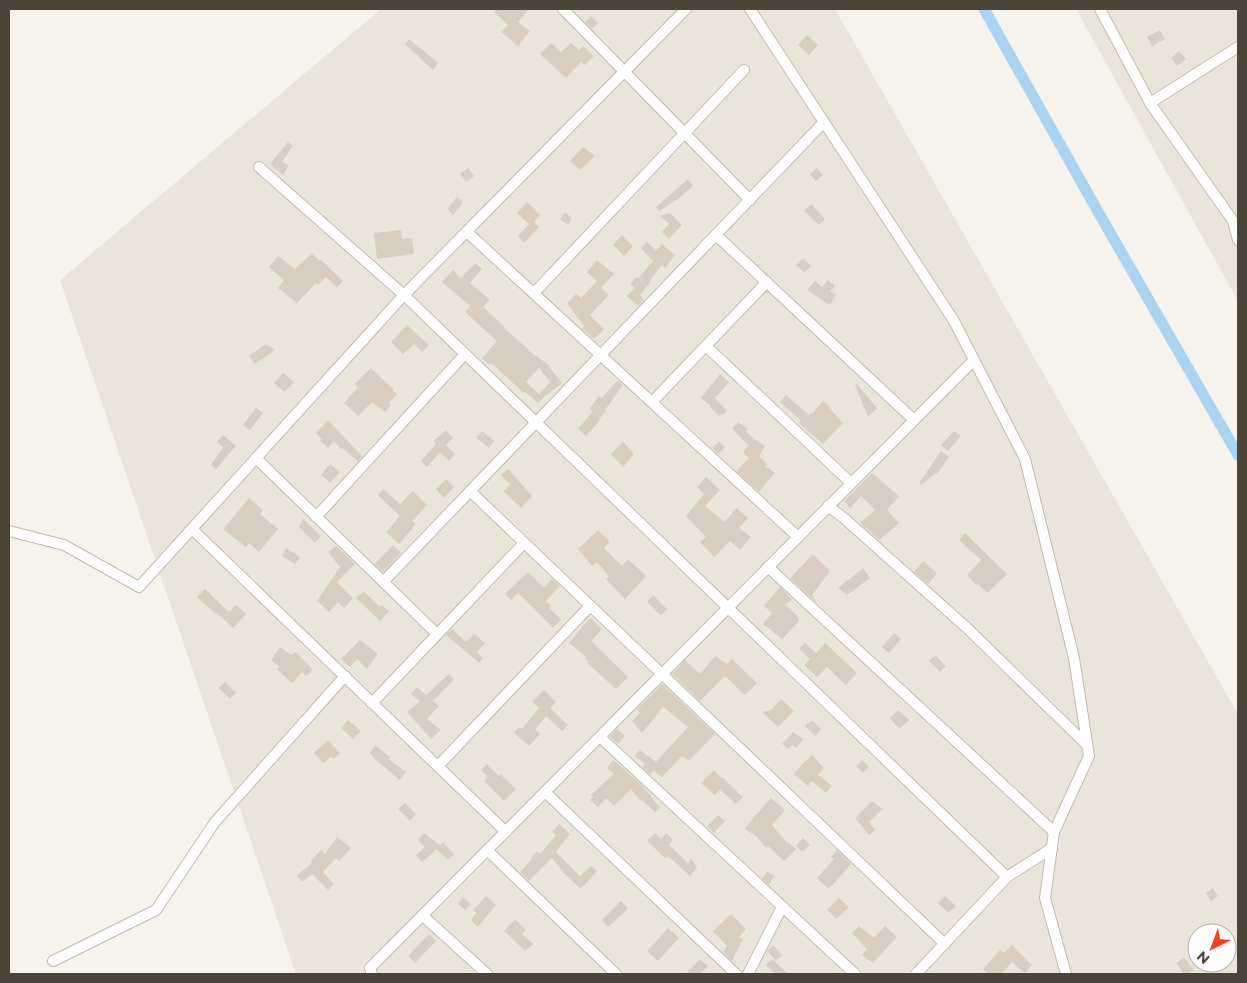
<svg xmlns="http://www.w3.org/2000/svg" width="1247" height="983" font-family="Montserrat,sans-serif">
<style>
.residential{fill:#eae5da;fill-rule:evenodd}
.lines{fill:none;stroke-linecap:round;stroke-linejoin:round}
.canal{stroke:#a9d4f2;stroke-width:11}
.building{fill:#d8cfc1;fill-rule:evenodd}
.minor-casing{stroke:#c2bbae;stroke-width:12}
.minor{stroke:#fff;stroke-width:10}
</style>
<rect width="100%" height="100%" fill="#f6f3ec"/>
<g class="residential">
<path d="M381,9H835L1238,714V974H296L60,280ZM1197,933H1227V963H1197Z"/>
<path d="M1076,9H1238V301Z"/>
</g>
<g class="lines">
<path class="canal" d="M984,9L1101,217L1238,455"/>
</g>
<g class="building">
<path d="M496,9H529L518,22L530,31L518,46L501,32L508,25L494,12Z"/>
<path d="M591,16L598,23L592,29L585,22Z"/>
<path d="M1160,30L1165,39L1152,46L1147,37Z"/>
<path d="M807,35L818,45L809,55L798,45Z"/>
<path d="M409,39L438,63L433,70L405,44Z"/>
<path d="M551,43L561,52L571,43L579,50L583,46L594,56L585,65L581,62L566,78L540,54Z"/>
<path d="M1179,51L1186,59L1177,66L1171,58Z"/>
<path d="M288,142L293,146L282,162L289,165L283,175L270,164Z"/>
<path d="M583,147L595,156L580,170L570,161Z"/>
<path d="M468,168L474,176L466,182L460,174Z"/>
<path d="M817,168L823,175L816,181L810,174Z"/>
<path d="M688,179L693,186L678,199L659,211L656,207Z"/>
<path d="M457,197L462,201V204L453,215L447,209Z"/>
<path d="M527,202L540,215L534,222L539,227L524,243L518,236L529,224L517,213Z"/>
<path d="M811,204L825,219L819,225L804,211Z"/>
<path d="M565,212L572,218L568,225L560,219Z"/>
<path d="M670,213L682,225L669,239L662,232L669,224L660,216Z"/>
<path d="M401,230L402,239L412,238L414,254L377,259L374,233Z"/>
<path d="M622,235L633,246L624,256L613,245Z"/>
<path d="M647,242L656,251L662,244L675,255L665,268L662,265L650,280L651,281L640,295L644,300L638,306L627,296L635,288L630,284L636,277L638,279L653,261L641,248Z"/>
<path d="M312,253L320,261L321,260L343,281L337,287L326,277L318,285L316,283L297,303L278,288L284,280L269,267L278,256L295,269Z"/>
<path d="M803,258L811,266L805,273L796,265Z"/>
<path d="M597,260L614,274L601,288L609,295L590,315L604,329L594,339L582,328L584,326L567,303L576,294L581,298L597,281L587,272Z"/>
<path d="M475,263L482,269L470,283L490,300L483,307L505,327L504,328L528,349V350L550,366L549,367L562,383L543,398L538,403L525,392L524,393L491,363L490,365L482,358L497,341L465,312L470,306L442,282L453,270L461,278ZM539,368L550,382L539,394L526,382Z"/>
<path d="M828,280L835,286L830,291L836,295L830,305L807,290L815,281L822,287Z"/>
<path d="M407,325L429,345L422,352L414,344L403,354L391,342Z"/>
<path d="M266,344L275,350L255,364L249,356Z"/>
<path d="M371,368L394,390L393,391L397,394L389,403L391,405L385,412L372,402L358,416L344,403L358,387L355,384Z"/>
<path d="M283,373L294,382L285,392L274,383Z"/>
<path d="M720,374L729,382L715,398L727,411L723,415L721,414L719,416L710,407L711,406L701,398Z"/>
<path d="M618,380L623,385L605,410L606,411L599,419L600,420L586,436L578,429L593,411L590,408L599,396L602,398Z"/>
<path d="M857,384L877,408L868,417L855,385Z"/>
<path d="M786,395L809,415L811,413L812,414L823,401L830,407L829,408L843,423L823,444L799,423L801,420L780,402Z"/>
<path d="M256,408L263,413L250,430L243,425Z"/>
<path d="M328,420L362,456L358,461L342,448L341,449L334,441L328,448L320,441L322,439L316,433Z"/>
<path d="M738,422L748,429L746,431L754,439L765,446L759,456L767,464L765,466L775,473L759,492L736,471L749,458L743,453L748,445L732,429Z"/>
<path d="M446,430L453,438L446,445L455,454L449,461L440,452L427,467L421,461L436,444L434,441Z"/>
<path d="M482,431L494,441L489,448L476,438Z"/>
<path d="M954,431L961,436L948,451L941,445Z"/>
<path d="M223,435L236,446L216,469L211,465L223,447L217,442Z"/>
<path d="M623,442L634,454L623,467L611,454Z"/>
<path d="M719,442L725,447L719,454L712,448Z"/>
<path d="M941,451L949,457L937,474L936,473L921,485L919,483Z"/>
<path d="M330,464L340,472L330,483L321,475Z"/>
<path d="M508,469L532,496L521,508L503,491L510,485L501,475Z"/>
<path d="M872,473L899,496L887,510L899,523L879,540L860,523L875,510L861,496L850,508L844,501Z"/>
<path d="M706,477L720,490L705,506L725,522L736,508L748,518L739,528L751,537L740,550L730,541L714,557L700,542L706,537L686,516L704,494L697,487Z"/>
<path d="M446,479L454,487L444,498L436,489Z"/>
<path d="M383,489L400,504L413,491L427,505L412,521L416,524L399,544L386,532L400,516L378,495Z"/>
<path d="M249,498L263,510L260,514L278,529L259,552L249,543L246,547L223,529Z"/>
<path d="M303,519L321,536L315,543L299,527Z"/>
<path d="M598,530L610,542L604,548L622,566L628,559L646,576L625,599L606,579L609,576L597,562L592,566L578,549Z"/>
<path d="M965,533L1007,574L987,593L978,584L976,585L967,575L981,560L959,540Z"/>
<path d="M393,545L401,553L383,572L375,564Z"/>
<path d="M336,546L355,564L337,582L353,598L344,608L338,602L329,612L317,601L340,567L328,552Z"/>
<path d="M286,548L296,554L300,558L295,564L282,556Z"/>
<path d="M813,554L830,571L812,595L818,604L790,578Z"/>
<path d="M923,561L937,573L928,584L914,572Z"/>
<path d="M863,568L870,578L847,595L838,588Z"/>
<path d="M528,572L544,588L552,579L560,586L546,601L551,606L549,608L561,619L553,628L518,593L511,600L505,594Z"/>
<path d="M780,587L792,599L786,605L799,618V621L782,639L763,624L772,613L764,606Z"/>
<path d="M205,589L229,612L236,605L246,614L233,628L217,613L216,614L197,597Z"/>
<path d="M363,591L380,607L382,605L389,611L380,621L356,598Z"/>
<path d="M653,595L667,609L661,616L647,602Z"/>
<path d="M590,618L602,629L591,641L628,677L616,689L587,663L589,662L585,658L586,657L569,643Z"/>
<path d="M452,629L466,642L474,634L485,643L477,652L483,658L479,663L446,635Z"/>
<path d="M894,633L901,639L889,653L882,647Z"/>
<path d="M360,640L378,654L367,669L357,659L350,667L341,659Z"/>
<path d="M805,643L816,653L825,643L857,673L846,685L827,667L817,677L804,665L810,659L799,649Z"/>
<path d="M280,647L291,655L296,652L313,670L306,676L302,672L292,683L277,669L280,667L271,660Z"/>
<path d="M935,655L946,666L940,672L929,661Z"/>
<path d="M715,656L727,664L732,659L757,683L745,695L725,676L700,701L672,674L685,660L700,674Z"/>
<path d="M449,674L454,679L433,701L439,706L427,719L441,730L431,739L407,712L420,701L411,694L417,687L426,695Z"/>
<path d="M225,682L236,693L230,699L219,688Z"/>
<path d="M662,684L715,734L690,760H687L682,756L662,777L654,771L650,774L642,767L645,764L635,756L640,750L656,762L688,727L663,707L642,733L632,721L640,713L637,709Z"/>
<path d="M544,690L556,702L550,708L568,725L562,731L546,716L535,729L540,734L529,746L514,733L519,727L522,729L539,708L532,702Z"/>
<path d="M781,699L794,711L778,727L762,712L771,710Z"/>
<path d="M898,710L909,720L899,729L890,718Z"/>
<path d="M348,720L361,731L353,739L341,728Z"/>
<path d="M812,720L821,729L815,736L805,726Z"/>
<path d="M617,729L625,736L618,744L610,737Z"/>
<path d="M793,732L803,739L796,748L792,745L789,749L782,744Z"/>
<path d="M328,740L340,753L334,759L331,757L323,763L314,753Z"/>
<path d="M375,745L390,757L388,759L406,772L400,780L376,760L370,753Z"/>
<path d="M812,755L824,768L818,775L832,786L826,793L812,781L808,786L794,774L805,761V762Z"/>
<path d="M613,760L642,785L660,808L655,812L642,800L641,801L631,789L614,806L606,798L598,807L590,800L593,797L591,795L614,774L607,768Z"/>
<path d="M862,760L869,767L863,773L856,766Z"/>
<path d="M487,764L499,776L500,774L516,789L504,801L484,781L488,777L481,770Z"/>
<path d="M713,771H715L721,778L722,777L743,797L736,804L720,789L715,795L701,783Z"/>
<path d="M771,798L785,810L772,825L787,843L788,842L796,849L784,861L768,846L766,848L756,836L745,829L756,814H757Z"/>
<path d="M872,801L883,809L869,822L875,830L869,835L855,818Z"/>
<path d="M405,803L416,814L410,821L398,809Z"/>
<path d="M718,815L725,821L714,833L707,826Z"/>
<path d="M559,824L570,834L556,851L557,853L580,876L591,866L597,871L581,889L563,872L552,858L529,881L520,872L532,859L531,858L537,851L540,854L556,835L552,832Z"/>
<path d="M424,833L440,845L443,842L454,854L448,860L437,849L422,862L416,855L425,847L418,840Z"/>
<path d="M655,833L661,839L666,833L673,840L669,845L688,863L691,859L697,867L690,876L668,856L665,858L647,841Z"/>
<path d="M337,837L351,848L339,861L336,858L323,872L334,884L328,890L312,874L302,882L297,875L312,863L310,862L321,850L325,854Z"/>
<path d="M803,838L810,845L802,852L796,846Z"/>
<path d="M837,850L851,864L829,889L817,878L834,859L831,857Z"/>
<path d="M767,871L774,876L769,885L762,879Z"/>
<path d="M1213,888L1218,896L1211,901L1206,893Z"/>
<path d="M486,896L496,905L478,927L471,920L476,913L473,910Z"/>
<path d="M945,896L956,906L949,913L938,903Z"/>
<path d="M463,897L471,904L465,910L458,904Z"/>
<path d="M839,898L849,907L837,919L827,910Z"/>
<path d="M621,901L628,909L608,927L602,920Z"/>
<path d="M731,914L746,929L739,937L743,939L732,961L723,952L727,946L713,931Z"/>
<path d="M515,919L526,930L522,934L533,944L525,951L504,931Z"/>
<path d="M859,926L874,938L885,926L897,937L873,963L862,955L867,949L852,933Z"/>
<path d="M668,928L679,938L658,961L647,951Z"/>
<path d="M429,934L436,941L415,963L408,956Z"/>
<path d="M773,945L782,955L776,961L767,951Z"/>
<path d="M1012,945L1032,965L1025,973L1012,962L1001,974H988L983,969L1000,950L1004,953Z"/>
<path d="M1184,957L1194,970L1188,974H1184L1176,963Z"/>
<path d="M700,959L708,966L700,974H686Z"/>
<path d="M772,959L788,974H776L766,965Z"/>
</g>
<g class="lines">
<g class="minor-casing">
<g id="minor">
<path d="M563,9L750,200"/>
<path d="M686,9L404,295L1007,877L916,974"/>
<path d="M750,9L954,321L1025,459L1074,658L1089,756L1054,832L1045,898L1066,974"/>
<path d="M1100,9L1150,103L1233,221L1238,240"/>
<path d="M1150,103L1238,47"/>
<path d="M467,232L798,537"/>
<path d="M716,235L914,420"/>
<path d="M534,293L744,70"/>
<path d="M706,346L851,483"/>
<path d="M652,402L767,282"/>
<path d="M256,458L437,634"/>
<path d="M470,491L945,944"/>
<path d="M828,506L845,519L967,628L1087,745"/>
<path d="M316,517L465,354"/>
<path d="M192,529L506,832"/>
<path d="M9,531L64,545L139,587L404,295L259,167"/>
<path d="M768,567L1054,832"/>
<path d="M383,582L824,122"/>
<path d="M372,703L524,543"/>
<path d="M600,737L855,974"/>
<path d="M438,766L590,606"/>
<path d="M545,792L736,974"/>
<path d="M487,850L616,974"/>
<path d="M1007,877L1052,848"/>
<path d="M422,915L487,974"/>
<path d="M53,961L156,910L215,822L345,676"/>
<path d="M372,974L370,968L974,360"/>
<path d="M748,974L782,907"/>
</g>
</g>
<use href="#minor" class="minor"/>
</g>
<rect width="1247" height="983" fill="none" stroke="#4b4439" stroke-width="20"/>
<g transform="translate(1212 948) rotate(222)"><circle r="24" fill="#ffffff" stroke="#b7b4b0"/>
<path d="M0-4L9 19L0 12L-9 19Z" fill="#fc3f1d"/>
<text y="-8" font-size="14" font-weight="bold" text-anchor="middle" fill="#4b4439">N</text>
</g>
</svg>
